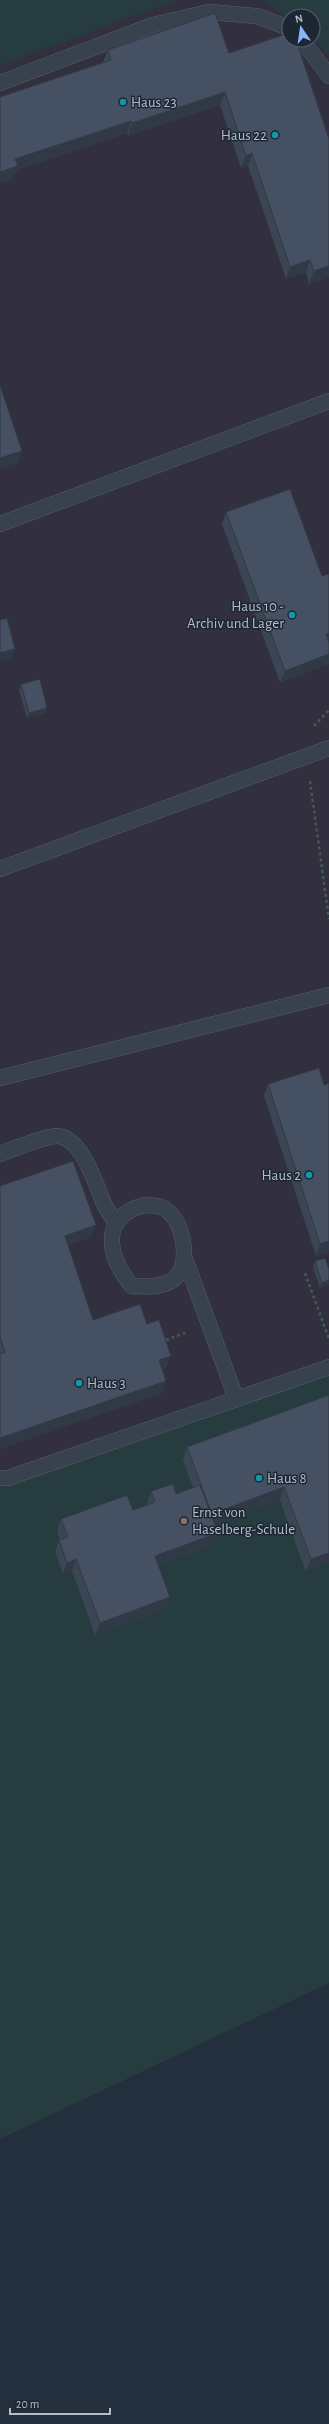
<svg xmlns="http://www.w3.org/2000/svg" width="329" height="2424" font-family="'Alegreya Sans',sans-serif">
<style>
.medical{fill:#32303f;fill-rule:evenodd}
.green{fill:#263c3f}
.lines{fill:none;stroke-linecap:round;stroke-linejoin:round}
.service-casing{stroke:#565f6c;stroke-width:16}
.path{stroke:#44595c;stroke-width:2.5;stroke-dasharray:3 3;stroke-linecap:butt}
.service{stroke:#38414e;stroke-width:15}
.wall{fill:#3b4654}
.shaded-wall{fill:#303945}
.building{fill:#455162;stroke:#303945}
.culture-dot{fill:#0f9aa8;stroke:#1d2633;stroke-width:1.5}
.education-dot{fill:#8d6e63;stroke:#1d2633;stroke-width:1.5}
.labels{text-anchor:middle;stroke-width:3;stroke-linejoin:round;paint-order:stroke}
.poi-label{font-size:15px;fill:#b4bcc9;stroke:#1d2633;text-anchor:start}
</style>
<rect width="100%" height="100%" fill="#242f3e"/>
<path class="medical" d="M0,0H329V1983L0,2139ZM289,16H313V40H289Z"/>
<g class="green">
<path d="M0,0H177L0,65Z"/>
<path d="M264,0H329V54L313,38V16H289V20Z"/>
<path d="M329,1367V1983L0,2139V1486L8,1478Z"/>
</g>
<g class="lines">
<g class="service-casing">
<g id="service">
<path d="M302,40L329,76"/>
<path d="M0,83L153,25L209,12L257,16L289,28"/>
<path d="M0,524L329,401"/>
<path d="M0,869L329,748"/>
<path d="M0,1078L329,995"/>
<path d="M0,1154C14,1149 42,1137 56,1136C80,1135 95,1181 102,1199C105,1208 111,1216 116,1223"/>
<path d="M145,1205C149,1206 154,1205 158,1206C181,1212 190,1253 180,1272C171,1288 147,1287 132,1286C107,1256 99,1216 145,1205Z"/>
<path d="M184,1256L236,1398"/>
<path d="M0,1478H8L329,1367"/>
</g>
</g>
<g class="path">
<path d="M314,726L329,710"/>
<path d="M310,781L329,919"/>
<path d="M305,1273L329,1339"/>
<path d="M166,1340L185,1333"/>
</g>
<use href="#service" class="service"/>
</g>
<g class="wall">
<path d="M108,50L229,53L329,277L309,284L306,272L286,279L248,166L241,168L220,105L128,136L127,133L17,170L13,179L0,183V97L103,63V62Z"/>
<path d="M226,512L322,576L329,574V664L280,682L222,524Z"/>
<path d="M21,684L47,708L45,714L27,718L19,690Z"/>
<path d="M268,1084L329,1252L316,1256L264,1096Z"/>
<path d="M0,1186L91,1237L68,1245L93,1320L147,1324L166,1368L162,1370V1393L0,1449Z"/>
<path d="M315,1261L329,1269L320,1288L313,1267Z"/>
<path d="M329,1395V1563L306,1572L280,1500L215,1524L214,1544L158,1565L166,1609L95,1635L72,1571L63,1574L55,1552L59,1540H60L57,1531L61,1519L133,1510L148,1504L147,1503L151,1491L176,1494L193,1488L183,1460L187,1447Z"/>
</g>
<g class="shaded-wall">
<path d="M225,92L220,105L128,136L132,123Z"/>
<path d="M131,121L127,133L17,170L13,179L0,183V172L15,159Z"/>
<path d="M252,153L248,166L241,168L246,156Z"/>
<path d="M310,260L306,272L286,279L290,267Z"/>
<path d="M329,266V277L309,284L314,271Z"/>
<path d="M22,451L18,463L0,469V458Z"/>
<path d="M329,633V643L326,634Z"/>
<path d="M15,649L11,659L0,662V653Z"/>
<path d="M329,654V664L280,682L285,671Z"/>
<path d="M47,708L45,714L27,718L29,713Z"/>
<path d="M96,1225L91,1237L60,1248L65,1236Z"/>
<path d="M329,1241V1252L316,1256L320,1244Z"/>
<path d="M329,1280V1285L320,1288L322,1283Z"/>
<path d="M171,1356L166,1368L154,1372L159,1360Z"/>
<path d="M166,1381L162,1393L0,1449V1438Z"/>
<path d="M284,1487L280,1500L207,1527L212,1514Z"/>
<path d="M218,1533L214,1544L151,1567L155,1556Z"/>
<path d="M329,1553V1563L306,1572L311,1559Z"/>
<path d="M76,1559L72,1571L63,1574L67,1563Z"/>
<path d="M170,1597L166,1609L95,1635L100,1623Z"/>
</g>
<g class="building">
<path d="M215,13L229,53L289,33V40H296L329,139V266L314,271L310,260L290,267L252,153L246,156L225,92L132,123L131,121L15,159L18,166L0,172V97L111,60L108,50Z"/>
<path d="M0,385L22,451L0,458Z"/>
<path d="M290,489L322,576L329,574V633L326,634L329,643V654L285,671L226,512Z"/>
<path d="M7,618L15,649L0,653V620Z"/>
<path d="M40,679L47,708L29,713L21,684Z"/>
<path d="M319,1068L324,1085L329,1083V1241L320,1244L268,1084Z"/>
<path d="M73,1161L96,1225L65,1236L93,1320L140,1304L147,1324L159,1320L171,1356L159,1360L166,1381L0,1438V1354L5,1352L0,1337V1186Z"/>
<path d="M325,1258L329,1269V1280L322,1283L315,1261Z"/>
<path d="M329,1395V1553L311,1559L284,1487L212,1514L187,1447Z"/>
<path d="M173,1484L176,1494L200,1485L218,1533L155,1556L170,1597L100,1623L76,1559L67,1563L59,1540L68,1537L61,1519L127,1495L133,1510L155,1502L151,1491Z"/>
</g>
<g class="culture-dot">
<circle cx="123" cy="102" r="4"/>
<circle cx="275" cy="135" r="4"/>
<circle cx="292" cy="615" r="4"/>
<circle cx="309" cy="1175" r="4"/>
<circle cx="79" cy="1383" r="4"/>
<circle cx="259" cy="1478" r="4"/>
</g>
<circle class="education-dot" cx="184" cy="1521" r="4"/>
<g class="labels">
<g class="poi-label">
<text x="131" y="107">Haus 23</text>
<text x="267" y="140" text-anchor="end">Haus 22</text>
<text x="284" y="611" text-anchor="end">Haus 10 -<tspan x="284" dy="17">Archiv und Lager</tspan></text>
<text x="301" y="1180" text-anchor="end">Haus 2</text>
<text x="87" y="1388">Haus 3</text>
<text x="267" y="1483">Haus 8</text>
<text x="192" y="1517">Ernst von<tspan x="192" dy="17">Haselberg-Schule</tspan></text>
</g>
</g>
<g transform="translate(301 28) rotate(347)"><circle r="19" fill="#1d2633" stroke="#59626f"/>
<path d="M0-3L7 15L0 10L-7 15Z" fill="#8ab4f8"/>
<text y="-6" font-size="11" font-weight="bold" text-anchor="middle" fill="#b4bcc9">N</text>
</g>
<path d="M10 2408v6h100v-6" fill="none" stroke="#b4bcc9" stroke-width="2"/>
<text x="16" y="2408" font-size="12" fill="#b4bcc9" stroke="#1d2633" stroke-width="3" paint-order="stroke">20 m</text>
</svg>
